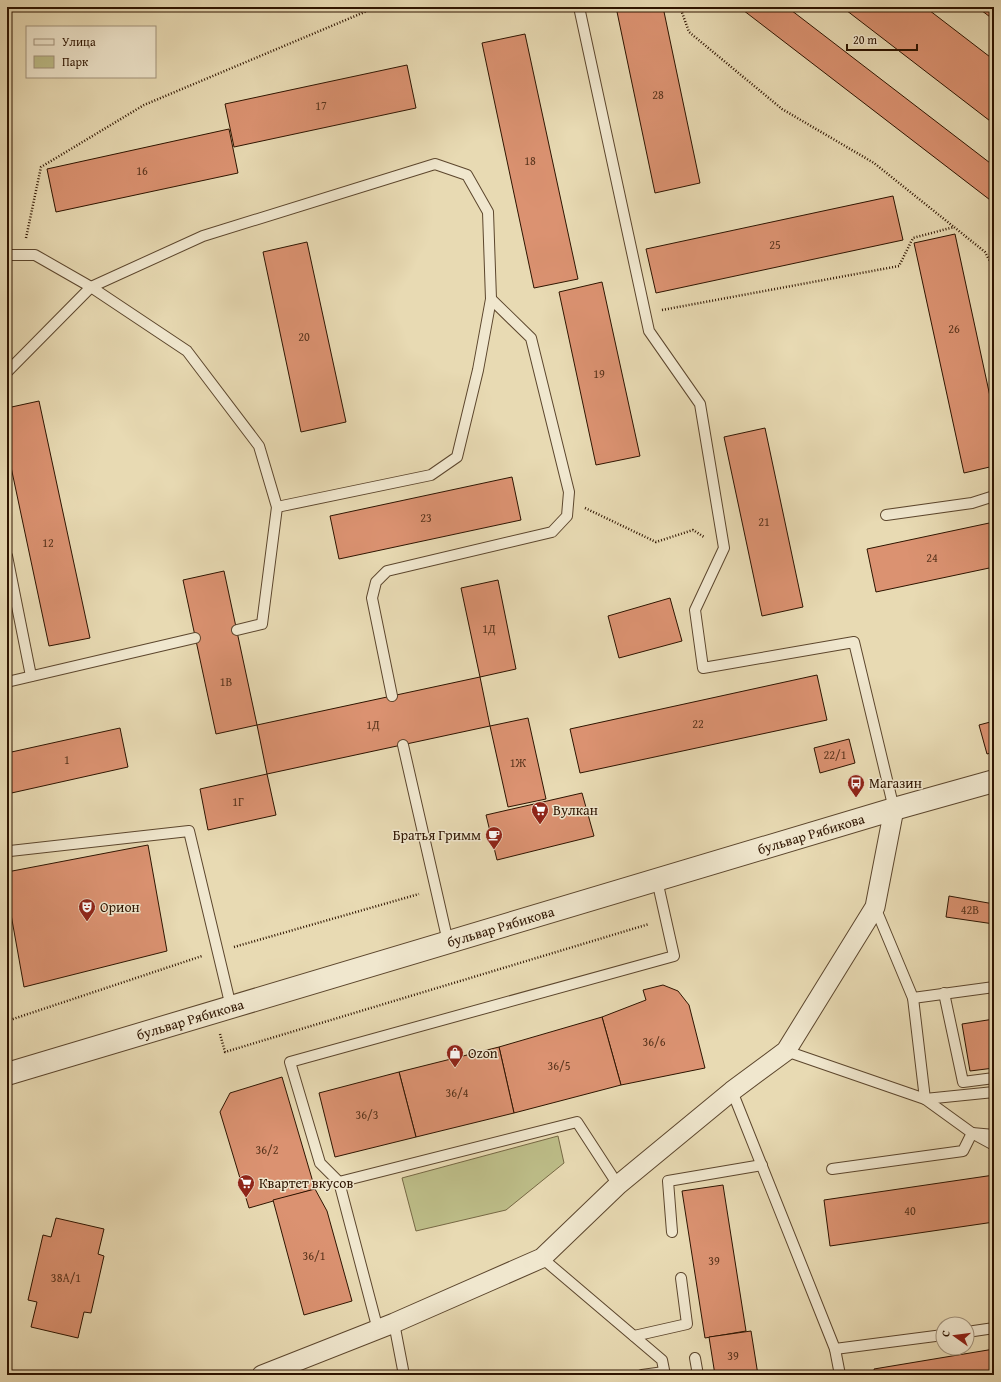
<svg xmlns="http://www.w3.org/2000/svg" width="1001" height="1382" font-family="'Gentium Book Plus',serif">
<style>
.green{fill:#bdbd88;stroke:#766844}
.building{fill:#db9271;stroke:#2e1400}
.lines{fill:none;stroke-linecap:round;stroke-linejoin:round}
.service-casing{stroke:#5c462d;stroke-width:12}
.minor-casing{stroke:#5c462d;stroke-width:21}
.tertiary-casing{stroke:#5c462d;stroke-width:24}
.path{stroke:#2e1400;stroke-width:2.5;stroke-dasharray:1 2;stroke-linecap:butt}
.service{stroke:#f0e7ce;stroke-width:10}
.minor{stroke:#f0e7ce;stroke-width:19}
.tertiary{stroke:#f0e7ce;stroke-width:22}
.labels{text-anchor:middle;stroke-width:3;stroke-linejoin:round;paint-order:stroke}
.number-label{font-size:12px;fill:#59341c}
.poi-label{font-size:14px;fill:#2e1400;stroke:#f0e7ce;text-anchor:start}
.street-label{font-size:14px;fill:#2e1400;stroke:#f0e7ce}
</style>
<rect width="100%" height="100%" fill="#e8dab3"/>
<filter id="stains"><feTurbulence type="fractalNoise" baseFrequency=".005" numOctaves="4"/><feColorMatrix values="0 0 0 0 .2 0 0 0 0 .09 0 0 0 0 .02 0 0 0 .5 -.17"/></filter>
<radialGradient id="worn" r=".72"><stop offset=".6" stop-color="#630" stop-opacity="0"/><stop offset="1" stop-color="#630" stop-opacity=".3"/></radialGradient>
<path class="green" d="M558,1136L564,1163L506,1210L416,1231L402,1178Z"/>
<g class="building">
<path d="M616,7H663L700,183L655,193Z"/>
<path d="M739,7H787L994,166V203Z"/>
<path d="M842,7H925L994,60V124Z"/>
<path d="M977,7H994V20Z"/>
<path d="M525,34L578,279L534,288L482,43Z"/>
<path d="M407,65L416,108L234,147L225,104Z"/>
<path d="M229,129L238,173L56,212L47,169Z"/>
<path d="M893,196L903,240L656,293L646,249Z"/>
<path d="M955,234L994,415V466L964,473L914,243Z"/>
<path d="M307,242L346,422L301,432L263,252Z"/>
<path d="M602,282L640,456L596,465L559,292Z"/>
<path d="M39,401L90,638L49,646L7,448V408Z"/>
<path d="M765,428L803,607L762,616L724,437Z"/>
<path d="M512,477L521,520L339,559L330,516Z"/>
<path d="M994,522V567L876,592L867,549Z"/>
<path d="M224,571L257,725L216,734L183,580Z"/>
<path d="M498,580L516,669L480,677L461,588Z"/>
<path d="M670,598L682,641L619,658L608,616Z"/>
<path d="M817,675L827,720L580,773L570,729Z"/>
<path d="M480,677L490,726L267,774L257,725Z"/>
<path d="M528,718L546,799L508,807L490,726Z"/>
<path d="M994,721V752L987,754L979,725Z"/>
<path d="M120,728L128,767L7,794V753Z"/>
<path d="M849,739L855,763L820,773L814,748Z"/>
<path d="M267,774L276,815L208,830L200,789Z"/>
<path d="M582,793L594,836L497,860L486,815Z"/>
<path d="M148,845L167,951L24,987L7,892V872Z"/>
<path d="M949,896L994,904V924L946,917Z"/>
<path d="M663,985L678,991L689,1005L705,1068L621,1085L602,1017L646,1000L643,990Z"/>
<path d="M602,1017L621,1085L514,1113L499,1047Z"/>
<path d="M994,1019V1068L970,1071L962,1024Z"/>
<path d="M499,1047L514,1113L416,1137L399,1072Z"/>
<path d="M399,1072L416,1137L335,1157L319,1093Z"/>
<path d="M282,1077L315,1189L249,1208L220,1112L230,1093Z"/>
<path d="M994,1175V1222L830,1246L824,1200Z"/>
<path d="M723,1185L746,1331L705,1338L682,1191Z"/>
<path d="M315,1189L327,1211L352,1301L304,1315L273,1200Z"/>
<path d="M56,1218L104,1229L98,1254L104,1256L91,1313L84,1312L78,1338L31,1327L37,1302L28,1300L43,1235L51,1237Z"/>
<path d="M751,1331L758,1375H715L709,1337Z"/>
<path d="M994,1349V1375H875L874,1369Z"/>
</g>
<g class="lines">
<g class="service-casing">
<g id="service">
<path d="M579,7L649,331L700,404L724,548L695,610L703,668L854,642L894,809"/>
<path d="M7,255H35L91,287L187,351L259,446L277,507L262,624L237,630"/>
<path d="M7,372L91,287L203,236L435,164L467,175L488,212L491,299L478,370L457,457L431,475L277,507"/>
<path d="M886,515L972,503L994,496"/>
<path d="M7,556L31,676"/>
<path d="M7,682L195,638"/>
<path d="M392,696L372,598L376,582L387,571L552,532L567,516L569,492L531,338L491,299"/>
<path d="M403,745L448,942"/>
<path d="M7,853L10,851L189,831L231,1007"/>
<path d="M875,907L913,998L925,1099L972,1133L994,1145"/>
<path d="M944,993L963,1082L994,1078"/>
<path d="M913,998L994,987"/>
<path d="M786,1051L925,1099L994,1092"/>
<path d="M732,1091L835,1349L943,1335"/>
<path d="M832,1169L963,1151L972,1133L994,1135"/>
<path d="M339,1182L577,1122L618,1185"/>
<path d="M672,1232L668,1181L762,1165"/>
<path d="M542,1258L662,1360L665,1375"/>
<path d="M394,1323L404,1375"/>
<path d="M378,1330L339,1182L320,1163L290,1062L674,956L657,880"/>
<path d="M967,1332L994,1328"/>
<path d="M634,1336L687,1324L681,1278"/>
<path d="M835,1349L840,1375"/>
<path d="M695,1358L698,1375"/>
<path d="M642,1375L664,1372"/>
</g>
</g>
<g class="minor-casing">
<path id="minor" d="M262,1375L394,1323L542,1258L618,1185L732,1091L786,1051L875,907L894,809"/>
</g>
<g class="tertiary-casing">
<g id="tertiary">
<path id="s1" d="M7,1074L894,809L994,781"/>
</g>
</g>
<g class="path">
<path d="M680,7L689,32L782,109L874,163L954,227"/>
<path d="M26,238L41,167L144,105L367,11L369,7"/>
<path d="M662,310L899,266L913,238L954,227L985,252L994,269"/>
<path d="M585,508L656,542L693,530L704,537"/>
<path d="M234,947L419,894"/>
<path d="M7,1021L202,956"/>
<path d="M220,1034L225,1052L649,924"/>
</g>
<use href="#service" class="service"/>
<use href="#minor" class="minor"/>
<use href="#tertiary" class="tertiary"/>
</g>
<defs>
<g id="bus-pin" transform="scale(0.9)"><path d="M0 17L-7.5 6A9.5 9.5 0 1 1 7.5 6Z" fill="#8f2418" stroke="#f0e7ce"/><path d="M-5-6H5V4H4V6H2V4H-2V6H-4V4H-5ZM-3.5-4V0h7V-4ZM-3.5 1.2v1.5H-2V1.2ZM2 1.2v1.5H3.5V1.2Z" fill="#fff"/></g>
<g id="supermarket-pin" transform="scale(0.9)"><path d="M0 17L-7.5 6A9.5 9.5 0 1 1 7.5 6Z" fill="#8f2418" stroke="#f0e7ce"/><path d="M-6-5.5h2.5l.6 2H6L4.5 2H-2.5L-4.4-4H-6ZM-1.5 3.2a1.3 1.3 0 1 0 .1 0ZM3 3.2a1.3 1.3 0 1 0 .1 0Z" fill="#fff"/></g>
<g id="cafe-pin" transform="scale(0.9)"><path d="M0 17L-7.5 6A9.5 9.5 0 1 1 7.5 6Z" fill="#8f2418" stroke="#f0e7ce"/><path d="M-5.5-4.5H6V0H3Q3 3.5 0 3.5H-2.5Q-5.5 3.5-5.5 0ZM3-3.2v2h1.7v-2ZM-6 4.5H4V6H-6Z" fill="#fff"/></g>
<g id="theatre-pin" transform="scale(0.9)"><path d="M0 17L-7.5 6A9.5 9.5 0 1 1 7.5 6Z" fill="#8f2418" stroke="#f0e7ce"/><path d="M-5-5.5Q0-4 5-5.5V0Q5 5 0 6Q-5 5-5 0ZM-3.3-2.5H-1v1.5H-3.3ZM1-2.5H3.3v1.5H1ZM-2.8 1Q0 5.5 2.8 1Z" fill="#fff"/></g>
<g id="shop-pin" transform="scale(0.9)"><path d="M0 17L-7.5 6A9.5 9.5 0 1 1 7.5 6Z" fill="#8f2418" stroke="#f0e7ce"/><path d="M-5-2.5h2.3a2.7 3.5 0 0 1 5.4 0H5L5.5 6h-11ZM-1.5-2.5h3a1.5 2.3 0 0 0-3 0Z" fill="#fff"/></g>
</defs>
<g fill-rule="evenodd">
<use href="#bus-pin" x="856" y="783"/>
<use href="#supermarket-pin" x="540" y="810"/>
<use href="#cafe-pin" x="494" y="835"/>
<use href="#theatre-pin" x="87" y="907"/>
<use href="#shop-pin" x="455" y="1053"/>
<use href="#supermarket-pin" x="246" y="1183"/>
</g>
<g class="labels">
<g class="number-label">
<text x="658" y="99">28</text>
<text x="321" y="110">17</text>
<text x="530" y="165">18</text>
<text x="142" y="175">16</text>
<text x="775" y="249">25</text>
<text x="954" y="333">26</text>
<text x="304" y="341">20</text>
<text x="599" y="378">19</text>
<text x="426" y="522">23</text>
<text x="764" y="526">21</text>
<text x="48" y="547">12</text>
<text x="932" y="562">24</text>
<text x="489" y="633">1Д</text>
<text x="226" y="686">1В</text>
<text x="698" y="728">22</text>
<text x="373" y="729">1Д</text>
<text x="835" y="759">22/1</text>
<text x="67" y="764">1</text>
<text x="518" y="767">1Ж</text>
<text x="238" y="806">1Г</text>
<text x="970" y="914">42В</text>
<text x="654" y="1046">36/6</text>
<text x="559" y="1070">36/5</text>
<text x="457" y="1097">36/4</text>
<text x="367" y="1119">36/3</text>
<text x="267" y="1154">36/2</text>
<text x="910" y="1215">40</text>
<text x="314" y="1260">36/1</text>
<text x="714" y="1265">39</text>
<text x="66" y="1282">38А/1</text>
<text x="733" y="1360">39</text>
</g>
<g class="poi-label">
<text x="869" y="788">Магазин</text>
<text x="553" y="815">Вулкан</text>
<text x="481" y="840" text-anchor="end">Братья Гримм</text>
<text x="100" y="912">Орион</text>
<text x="468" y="1058">Ozon</text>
<text x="259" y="1188">Квартет вкусов</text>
</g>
<g class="street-label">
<text dy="5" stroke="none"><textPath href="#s1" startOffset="839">бульвар Рябикова</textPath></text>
<text dy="5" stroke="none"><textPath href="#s1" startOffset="515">бульвар Рябикова</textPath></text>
<text dy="5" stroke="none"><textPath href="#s1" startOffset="191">бульвар Рябикова</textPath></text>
</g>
</g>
<rect width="1001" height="1382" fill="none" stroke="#e8dab3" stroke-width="24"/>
<rect x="8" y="8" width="985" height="1366" fill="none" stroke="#2e1400" stroke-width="2"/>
<rect x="12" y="12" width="977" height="1358" fill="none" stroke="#2e1400"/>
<rect x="26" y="26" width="130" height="52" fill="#f0e7ce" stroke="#a2937c"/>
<rect x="34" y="39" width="20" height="6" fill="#f0e7ce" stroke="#a2937c"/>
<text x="62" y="46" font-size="12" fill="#2e1400">Улица</text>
<rect x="34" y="56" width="20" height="12" fill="#bdbd88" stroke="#a2937c"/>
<text x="62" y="66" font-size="12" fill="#2e1400">Парк</text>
<g transform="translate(955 1336) rotate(284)"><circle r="19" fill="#f0e7ce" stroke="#a2937c"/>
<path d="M0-3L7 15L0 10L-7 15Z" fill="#8f2418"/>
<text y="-6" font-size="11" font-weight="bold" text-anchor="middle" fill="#2e1400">С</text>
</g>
<path d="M847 44v6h70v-6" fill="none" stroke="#2e1400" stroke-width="2"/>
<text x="853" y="44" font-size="12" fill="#2e1400" stroke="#f0e7ce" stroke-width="3" paint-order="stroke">20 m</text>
<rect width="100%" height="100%" filter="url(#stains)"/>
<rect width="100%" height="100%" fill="url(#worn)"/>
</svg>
